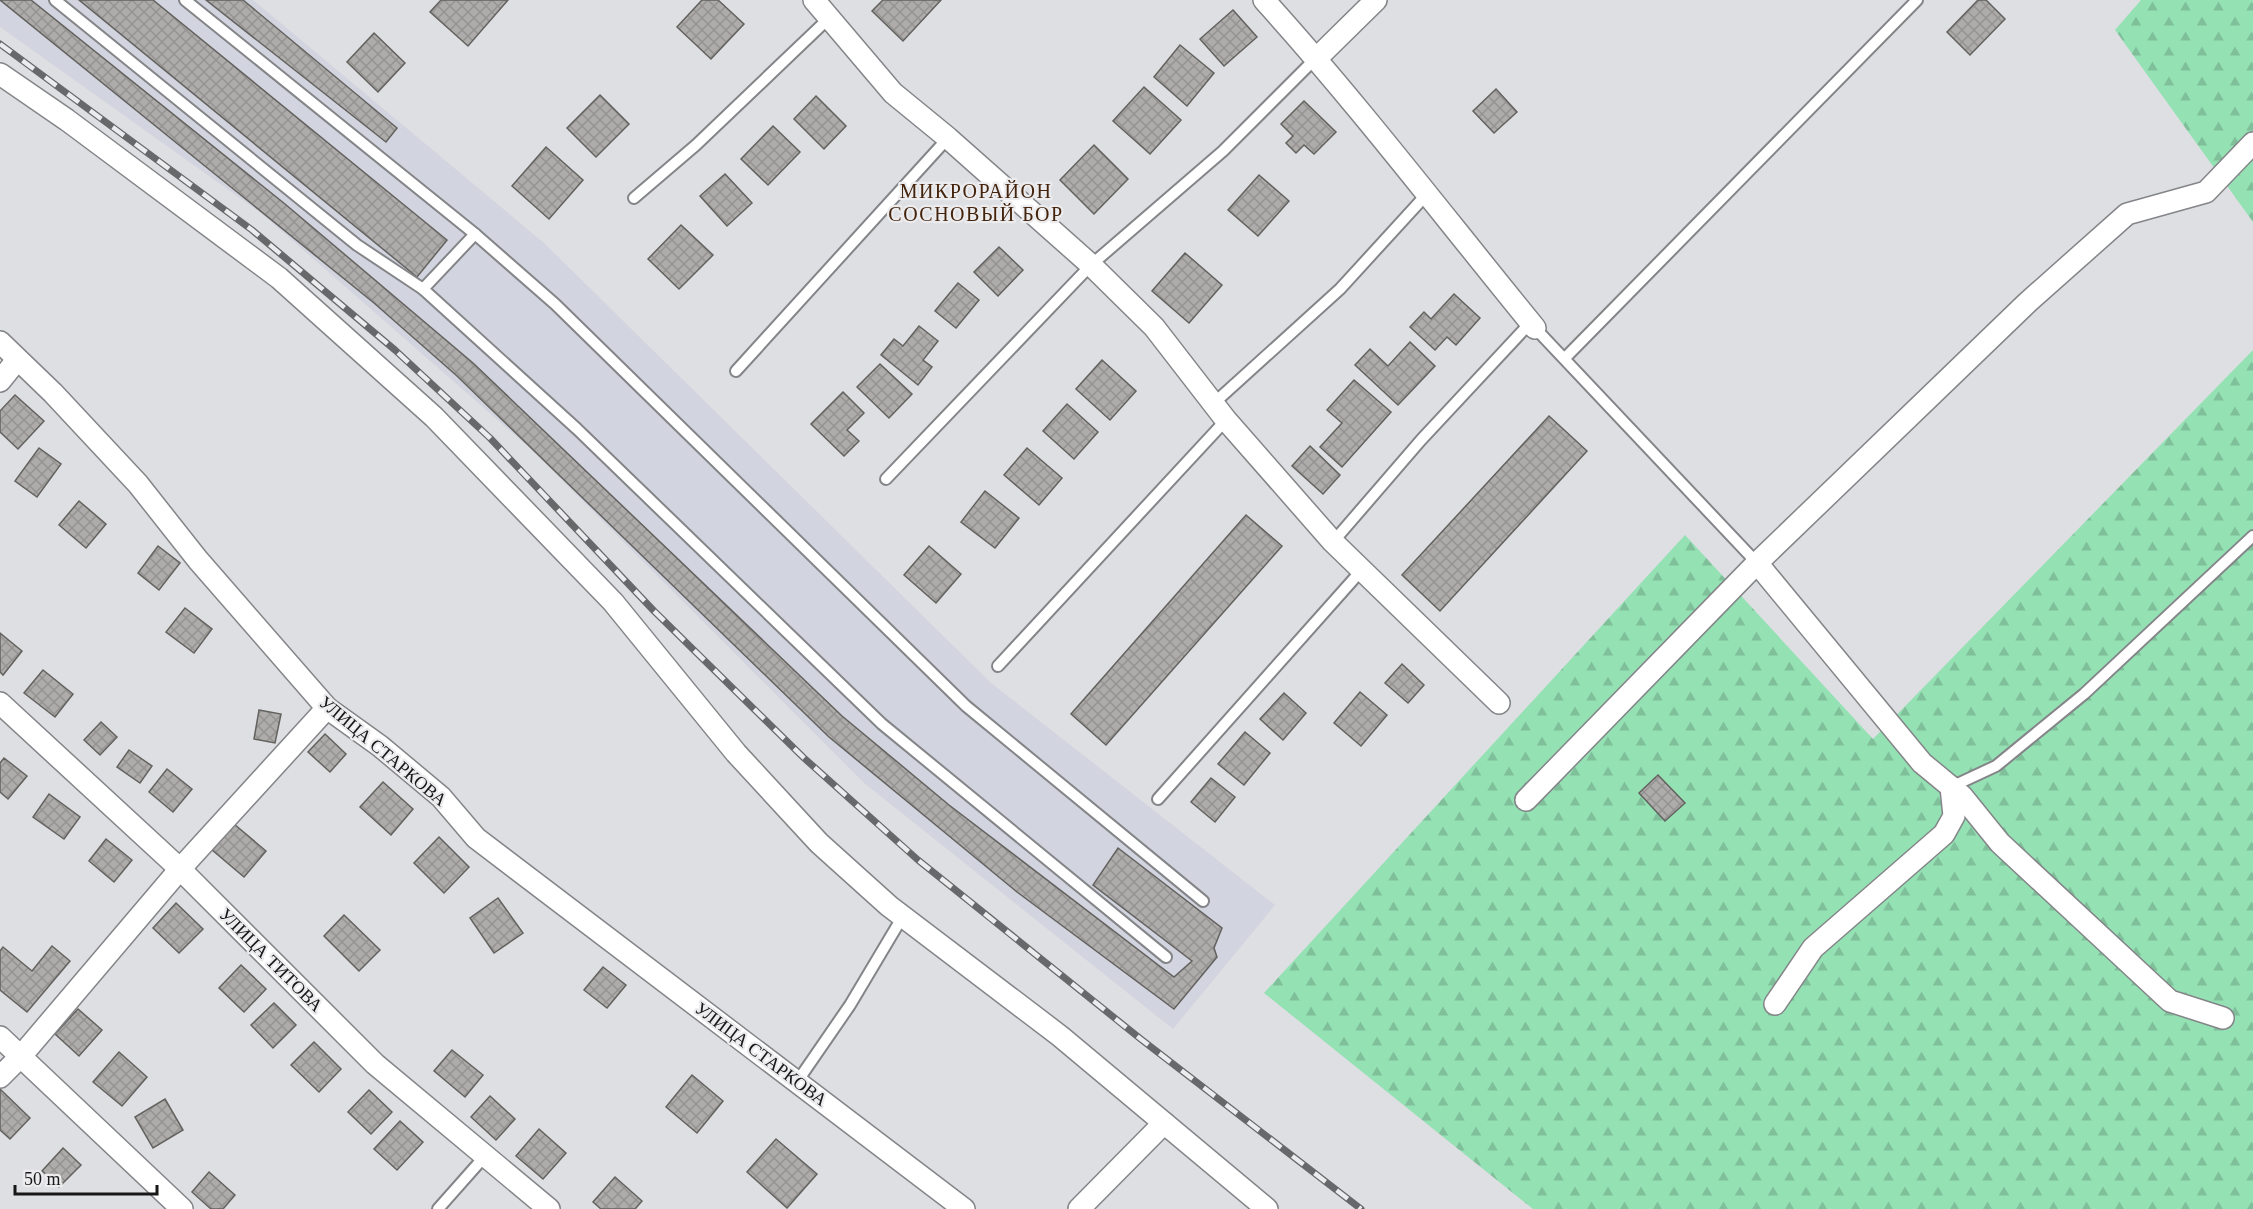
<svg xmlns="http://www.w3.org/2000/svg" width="2253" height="1209" font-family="'Times New Roman',serif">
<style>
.built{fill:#d2d4df}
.forest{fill:url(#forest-firs)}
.building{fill:url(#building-cross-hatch);stroke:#63625f;stroke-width:1.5}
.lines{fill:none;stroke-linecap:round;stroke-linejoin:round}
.lane-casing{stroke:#848588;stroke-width:14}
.street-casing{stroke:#848588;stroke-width:24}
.lane{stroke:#fff;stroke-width:10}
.street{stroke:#fff;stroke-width:21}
.rail-casing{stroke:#676869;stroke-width:7}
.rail{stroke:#ececef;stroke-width:4.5;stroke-dasharray:14;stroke-linecap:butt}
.labels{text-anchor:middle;stroke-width:4.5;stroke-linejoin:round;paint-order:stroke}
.street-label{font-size:18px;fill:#171718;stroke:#ececef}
.neighbourhood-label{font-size:20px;letter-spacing:1.5px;fill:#43230b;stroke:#ececef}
</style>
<defs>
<pattern id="forest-firs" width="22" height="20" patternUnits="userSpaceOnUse" patternTransform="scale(1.5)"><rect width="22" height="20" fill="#94e1b4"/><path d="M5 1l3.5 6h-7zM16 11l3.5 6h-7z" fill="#7fc09a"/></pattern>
<pattern id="building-cross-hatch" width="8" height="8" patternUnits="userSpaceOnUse" patternTransform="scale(1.5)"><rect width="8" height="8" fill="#aeacaa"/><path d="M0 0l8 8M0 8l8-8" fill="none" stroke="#959392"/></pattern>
</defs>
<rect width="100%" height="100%" fill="#dedfe2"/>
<path class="built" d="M0,0H253L544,243L991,683L1275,905L1173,1029L864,783L532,450L261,213L0,27Z"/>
<g class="forest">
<path d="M2141,0H2253V222L2115,30Z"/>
<path d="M2253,350V1209H1533L1264,993L1685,535L1873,739Z"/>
</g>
<g class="building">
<path d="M0,0H31L285,204L473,363L842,716L949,805L1174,977L1192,961L1093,885L1118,848L1222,928L1214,948L1217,957L1174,1009L1017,892L829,737L457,376L374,303Z"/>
<path d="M79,0H153L447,240L417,277Z"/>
<path d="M206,0H243L397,128L386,142Z"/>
<path d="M441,0H508L468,46L430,12Z"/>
<path d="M702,0H718L744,24L711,59L677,27Z"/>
<path d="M883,0H941L903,41L872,11Z"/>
<path d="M1978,0H1986L2005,19L1970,55L1947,32Z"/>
<path d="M1233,10L1257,37L1224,66L1200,39Z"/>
<path d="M374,33L405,63L378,92L347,62Z"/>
<path d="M1180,45L1214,73L1187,106L1154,77Z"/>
<path d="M1144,87L1181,120L1150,154L1113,121Z"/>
<path d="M1496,89L1517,112L1494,133L1473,111Z"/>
<path d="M600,95L629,124L596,157L567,128Z"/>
<path d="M816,96L846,126L824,149L794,119Z"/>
<path d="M1304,101L1336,132L1314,154L1304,145L1296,153L1286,143L1293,136L1281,124Z"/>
<path d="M773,126L800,152L768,185L741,159Z"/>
<path d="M1094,145L1128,179L1094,214L1060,180Z"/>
<path d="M546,147L583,180L549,219L512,186Z"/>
<path d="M725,174L752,203L727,226L700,196Z"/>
<path d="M1259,175L1289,201L1258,236L1228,210Z"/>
<path d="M681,225L713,255L679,289L648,259Z"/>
<path d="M999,247L1023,270L998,296L974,272Z"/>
<path d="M1185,253L1222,285L1189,323L1152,291Z"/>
<path d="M958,283L979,300L956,328L935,311Z"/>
<path d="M1454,294L1480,318L1456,345L1447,337L1435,350L1410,327L1424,312L1431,319Z"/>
<path d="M919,326L938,341L923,360L932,367L918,385L881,355L894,339L903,346Z"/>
<path d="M1410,342L1435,366L1398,405L1355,365L1370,349L1388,366Z"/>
<path d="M1102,360L1136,391L1110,420L1076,389Z"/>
<path d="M880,364L912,394L889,418L857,387Z"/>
<path d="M1354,380L1391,412L1342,467L1320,447L1342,423L1327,410Z"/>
<path d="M843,392L864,413L847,430L859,441L844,456L811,424Z"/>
<path d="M15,395L44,421L18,449L0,432V411Z"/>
<path d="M1067,404L1098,432L1074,459L1043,431Z"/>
<path d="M1549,416L1587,451L1440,611L1402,575Z"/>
<path d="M1310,446L1340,475L1323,494L1292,466Z"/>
<path d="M39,448L61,464L37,497L15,481Z"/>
<path d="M1027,448L1062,478L1039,505L1004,475Z"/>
<path d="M985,491L1019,518L995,548L961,522Z"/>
<path d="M79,501L106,524L86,548L59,525Z"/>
<path d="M1246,515L1282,546L1106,745L1071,714Z"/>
<path d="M158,546L180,563L159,590L138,573Z"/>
<path d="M929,546L961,574L936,603L904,575Z"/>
<path d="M185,608L212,629L194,653L166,632Z"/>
<path d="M0,633L22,651L3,675L0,672Z"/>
<path d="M1402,664L1424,685L1408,703L1385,683Z"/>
<path d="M43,670L73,694L55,717L24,693Z"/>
<path d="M1360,692L1387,715L1361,746L1334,723Z"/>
<path d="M1284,693L1306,713L1283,740L1260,719Z"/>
<path d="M259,710L281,714L275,743L254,739Z"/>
<path d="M101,722L117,737L100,755L84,740Z"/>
<path d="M1245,732L1270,753L1244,785L1218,764Z"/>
<path d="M325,734L346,754L330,772L308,752Z"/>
<path d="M129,750L152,766L140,783L117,767Z"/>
<path d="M4,758L27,776L8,799L0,792V763Z"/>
<path d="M167,769L192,789L173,812L149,792Z"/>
<path d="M1658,775L1685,803L1665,821L1639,793Z"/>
<path d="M1211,778L1235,797L1215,822L1191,802Z"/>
<path d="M383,782L413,809L391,835L360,807Z"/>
<path d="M49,794L80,817L64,839L33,817Z"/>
<path d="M234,824L266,851L244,877L212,850Z"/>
<path d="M439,837L469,867L444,893L414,863Z"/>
<path d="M106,839L132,860L114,882L89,861Z"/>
<path d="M498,898L523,933L494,953L470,918Z"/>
<path d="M176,903L203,929L179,953L153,928Z"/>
<path d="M344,915L380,950L359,971L324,936Z"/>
<path d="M52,946L70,961L27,1012L0,990V951L3,947L32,971Z"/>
<path d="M241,965L266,989L244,1012L219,988Z"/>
<path d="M603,967L626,985L607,1008L584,990Z"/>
<path d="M274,1003L296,1025L273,1048L251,1025Z"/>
<path d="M78,1009L102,1030L79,1056L55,1034Z"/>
<path d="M314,1042L341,1069L319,1092L291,1065Z"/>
<path d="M452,1050L483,1075L465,1097L434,1071Z"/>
<path d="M119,1052L147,1077L122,1106L93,1082Z"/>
<path d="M692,1075L723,1101L697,1133L666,1107Z"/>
<path d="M0,1089L30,1118L10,1139L0,1130Z"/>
<path d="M369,1090L392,1112L371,1134L348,1112Z"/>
<path d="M490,1096L515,1119L496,1140L471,1117Z"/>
<path d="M165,1099L183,1130L153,1148L135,1117Z"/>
<path d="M400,1121L423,1142L397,1170L374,1149Z"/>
<path d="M539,1129L566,1153L543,1179L516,1156Z"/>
<path d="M776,1139L817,1174L787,1208L747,1172Z"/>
<path d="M63,1148L81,1165L59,1187L42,1171Z"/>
<path d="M209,1172L235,1195L223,1209H211L192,1192Z"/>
<path d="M615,1177L642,1201L635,1209H601L593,1202Z"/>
</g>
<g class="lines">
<g class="lane-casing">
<g id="lane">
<path d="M55,0L357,245L423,289L577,429L882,724L1166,957"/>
<path d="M185,0L475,234L555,304L966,706L1203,901"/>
<path d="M634,198L696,145L828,19"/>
<path d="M423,289L475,234"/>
<path d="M1535,328L1757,563"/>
<path d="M1565,358L1917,0"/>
<path d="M736,371L948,138"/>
<path d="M1213,404L1340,289L1426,195"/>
<path d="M886,479L1091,265L1223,151L1316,58"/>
<path d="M1333,542L1421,440L1531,322"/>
<path d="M998,666L1226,420"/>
<path d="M1951,787L1996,766L2084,694L2253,536"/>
<path d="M1158,799L1360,572"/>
<path d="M797,1082L850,1005L903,916"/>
<path d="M438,1209L485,1156"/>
</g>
</g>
<g class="street-casing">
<g id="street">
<path d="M814,0L893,93L948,138L1091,265L1154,327L1226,420L1333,542L1499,703"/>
<path d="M1264,0C1359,105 1445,218 1535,328"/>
<path d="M1317,58L1376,0"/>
<path d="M0,74L67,120L279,278L434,417L613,602L736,753L819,843L889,906L1060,1036L1267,1209"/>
<path d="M0,342L53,393L138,484L198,560L327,708L380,746L441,797L476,838L964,1209"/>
<path d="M0,381L17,360"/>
<path d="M1757,563L1922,763L1962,796L2000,843L2170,1001L2223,1018"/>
<path d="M0,703L180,869L375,1064L549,1209"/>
<path d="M1526,800L1757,563L2028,302L2127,214L2206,192L2253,143"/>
<path d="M1775,1004L1813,948L1944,834L1954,816L1951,787"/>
<path d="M0,1037L182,1209"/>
<path d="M0,1077L22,1055L180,869L327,708"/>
<path d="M1079,1209L1164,1123"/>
</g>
</g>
<use href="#lane" class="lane"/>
<use href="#street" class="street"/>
<g class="rail-casing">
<path id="rail" d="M0,44L252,230L395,350L490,438L654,611L804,758L918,860L1142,1040L1361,1209"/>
</g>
<use href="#rail" class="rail"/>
</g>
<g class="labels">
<g class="street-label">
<text transform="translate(383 751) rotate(40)" y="6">УЛИЦА СТАРКОВА</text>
<text transform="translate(271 960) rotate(45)" y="6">УЛИЦА ТИТОВА</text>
<text transform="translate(761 1054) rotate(37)" y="6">УЛИЦА СТАРКОВА</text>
</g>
<g class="neighbourhood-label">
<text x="976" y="198">МИКРОРАЙОН<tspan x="976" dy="23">СОСНОВЫЙ БОР</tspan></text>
</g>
</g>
<path d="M15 1185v9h142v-9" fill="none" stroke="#171718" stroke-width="3"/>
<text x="24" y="1185" font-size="18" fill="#171718" stroke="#ececef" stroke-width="4.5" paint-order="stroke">50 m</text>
</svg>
